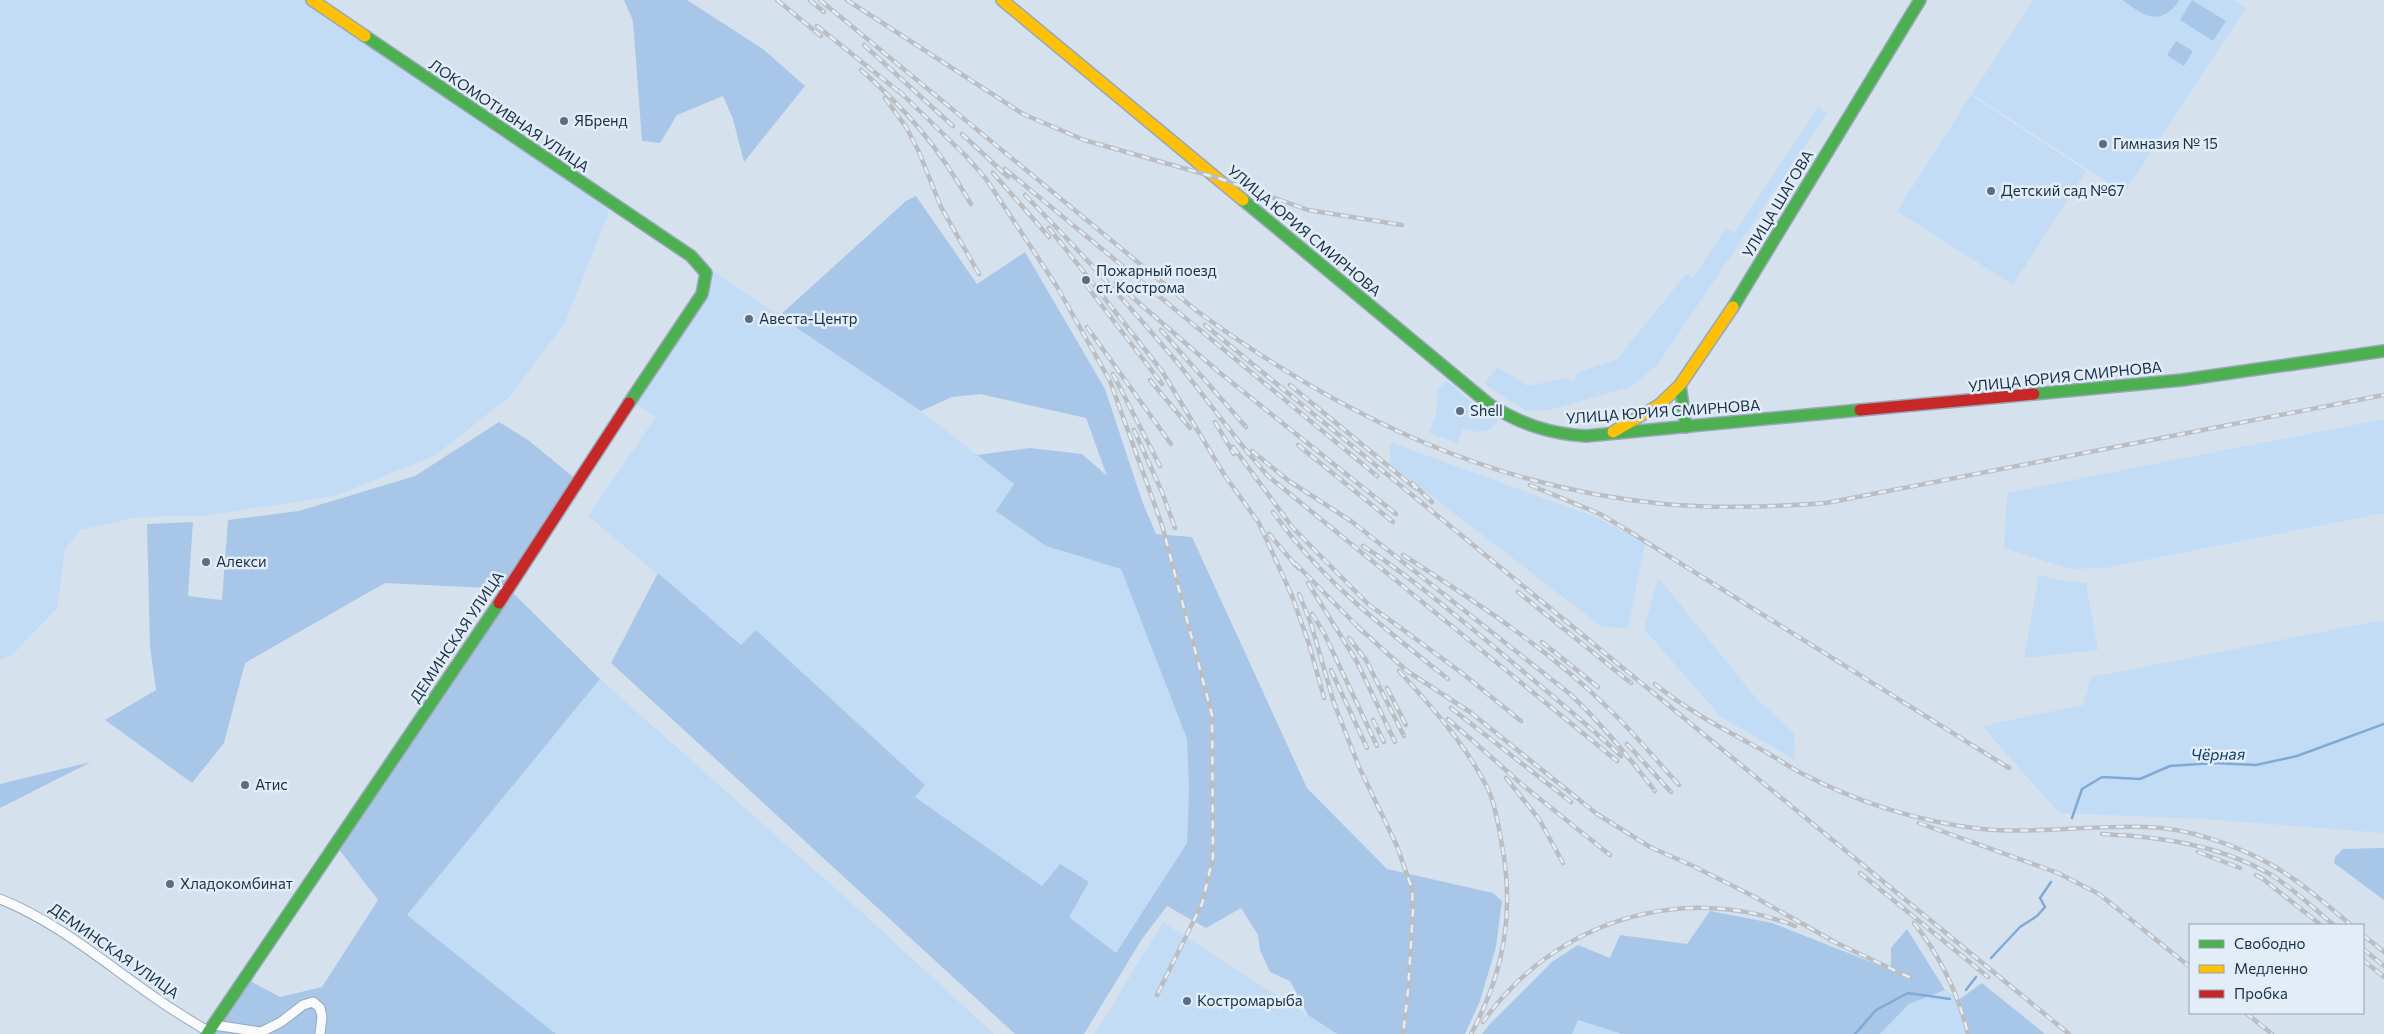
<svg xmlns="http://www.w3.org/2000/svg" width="2384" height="1034" font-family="Commissioner,sans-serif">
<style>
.built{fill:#c3dcf6}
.green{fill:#a8c7e8}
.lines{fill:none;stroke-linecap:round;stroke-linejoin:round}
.stream{stroke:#7faad6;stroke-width:2.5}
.street-casing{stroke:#98a8b8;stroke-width:11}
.fast-casing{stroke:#98a8b8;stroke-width:14}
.slow-casing{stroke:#98a8b8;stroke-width:14}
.jam-casing{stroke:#98a8b8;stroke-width:14}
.street{stroke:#f9fafc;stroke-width:9}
.fast{stroke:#4caf50;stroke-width:11}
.slow{stroke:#ffc107;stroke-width:11}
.jam{stroke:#c62828;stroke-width:11}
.rail-casing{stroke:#babec3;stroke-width:4.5}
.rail{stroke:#e2edf8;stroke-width:2.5;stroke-dasharray:8;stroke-linecap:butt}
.poi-dot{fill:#5c6e81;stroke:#e2edf8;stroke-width:2}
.labels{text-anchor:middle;stroke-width:5;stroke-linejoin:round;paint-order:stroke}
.street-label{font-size:15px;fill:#1a3046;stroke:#e2edf8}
.poi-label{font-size:15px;fill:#1a3046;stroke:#e2edf8;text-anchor:start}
.water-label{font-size:16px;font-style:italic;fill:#133d63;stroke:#e2edf8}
</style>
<rect width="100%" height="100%" fill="#d6e1ee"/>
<g class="built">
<path d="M0,0H305L513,141L605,207L609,213L565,323L509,397L436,455L335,496L203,516L138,517L80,530L65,550L57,608L13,654L0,660Z"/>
<path d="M2033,0H2234L2246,8L2124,193L1972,94Z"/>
<path d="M1971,95L2086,171L2013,285L1897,211Z"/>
<path d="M1818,107L1827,113L1658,364L1631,387L1549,410L1526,411L1484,384L1497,367L1528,386L1566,378L1573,381L1579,372L1617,359L1686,274L1693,278L1726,228L1734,233Z"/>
<path d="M691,256L921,411L1014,484L996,511L1046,546L1121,569L1187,739L1189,787L1187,843L1116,953L1068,917L1089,883L1042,886L915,797L925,785L756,630L742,645L588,516L656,417L631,401L702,294L705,273Z"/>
<path d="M1446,380L1463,395L1499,420L1489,430L1478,432L1463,429L1457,443L1429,433L1436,413L1438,390Z"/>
<path d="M2384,419V513L2105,568L2070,569L2004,548L2007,493Z"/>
<path d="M1390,442L1598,518L1645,543L1628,628L1602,627L1390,464Z"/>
<path d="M2039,575L2067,581L2086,583L2098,650L2024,658Z"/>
<path d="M1658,577L1756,698L1794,733L1795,760L1720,716L1644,629Z"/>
<path d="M2384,620V833L2203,819L2059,813L1982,726L2083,705L2091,677Z"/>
<path d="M600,679L854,905L994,1034H556L406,915Z"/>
<path d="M1163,922L1337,1034H1095Z"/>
<path d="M1945,990L1960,999L1970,1034H1880L1909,1004Z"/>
<path d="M1578,1020L1622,1034H1572Z"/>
</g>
<g class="green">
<path d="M624,0H687L763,49L805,86L744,162L733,119L723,96L677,115L660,143L642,141L633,21Z"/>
<path d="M2122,0H2179C2176,6 2171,11 2165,14C2149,23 2135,8 2122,0Z"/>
<path d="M2192,0L2226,21L2213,41L2180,20Z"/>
<path d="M2176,41L2193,51L2184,66L2167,55Z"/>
<path d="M916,196L977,284L1025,252L1105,389L1142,501L1156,534L1192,537L1307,788L1387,869L1493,893L1502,901L1496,947L1480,1001L1465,1034H1337L1308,1015L1290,981L1270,972L1260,950L1258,935L1241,908L1206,928L1167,906L1142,939L1084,1034H1015L611,663L658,573L741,645L756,630L925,785L915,797L1042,886L1060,864L1089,882L1069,917L1116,953L1187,843L1189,787L1187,739L1121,569L1046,546L996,511L1014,484L977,455L1030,448L1082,454L1107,476L1086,418L980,394L952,397L921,411L779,316L906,201Z"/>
<path d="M499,422L528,440L577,480L509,589L600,679L407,915L556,1034H207L245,978L280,997L322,987L378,900L335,844L508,589L385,583L245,663L224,743L192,783L105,720L156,690L150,647L147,524L193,522L188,596L222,600L228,520L299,511L415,476Z"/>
<path d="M91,762L0,808V784Z"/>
<path d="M2381,848H2384V900L2334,863L2335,857L2343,849Z"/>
<path d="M1710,911L1772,923L1891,970V948L1907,929L1945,990L1909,1004L1880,1034H1622L1578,1020L1572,1034H1482L1488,1026L1553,961L1578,945L1610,958L1620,935L1687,944Z"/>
<path d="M1982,983L2045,1034H1970L1960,999Z"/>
</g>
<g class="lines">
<g class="stream">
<path d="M2072,818L2082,789L2102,777L2140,779L2170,766L2214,763L2256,765L2297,756L2384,724"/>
<path d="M1991,958L2020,927L2037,916L2045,907L2040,898L2051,882"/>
<path d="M1966,990L1976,977"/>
<path d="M1855,1034L1876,1010L1908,993L1950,999"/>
</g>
<g class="street-casing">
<g id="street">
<path d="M0,899C58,922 106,964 157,999C174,1011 191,1021 209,1032"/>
<path d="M214,1025L261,1032L281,1022L303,1005L313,1002L320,1008L322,1017L320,1034"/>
</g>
</g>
<g class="fast-casing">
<g id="fast">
<path d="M365,36L691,256L706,273L702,294L629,403"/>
<path d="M1243,200L1490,405C1521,424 1550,434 1586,436L1860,410"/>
<path d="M1733,307L1920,0"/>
<path d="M1680,385L1686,427"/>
<path d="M2034,394L2182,380L2384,351"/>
<path d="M207,1034L499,603"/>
</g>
</g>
<g class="slow-casing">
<g id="slow">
<path d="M312,0L365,36"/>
<path d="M1002,0L1243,200"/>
<path d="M1613,432L1659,405L1680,385L1733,307"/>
</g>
</g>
<g class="jam-casing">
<g id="jam">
<path d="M1860,410L2034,394"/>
<path d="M499,603L629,403"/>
</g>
</g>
<use href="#street" class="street"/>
<use href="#fast" class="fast"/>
<use href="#slow" class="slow"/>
<use href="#jam" class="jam"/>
<g class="rail-casing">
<g id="rail">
<path d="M777,0L821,36"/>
<path d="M810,0L824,12"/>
<path d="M820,0L1197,311C1338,414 1488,487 1664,504C1718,509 1772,507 1826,503L2384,395"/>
<path d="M847,0L1023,114L1084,140L1218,178L1308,210L1402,225"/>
<path d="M817,26L903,95"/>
<path d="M864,45L953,126"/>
<path d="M861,70C910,113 938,147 971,204"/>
<path d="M899,91L966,156L986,179L1056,285L1110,381L1162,525L1212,715L1213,857L1202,904L1157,995"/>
<path d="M885,98L906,127L919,152L941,207L979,274"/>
<path d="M962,134L1008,177"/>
<path d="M1005,169L1377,476"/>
<path d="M993,173L1049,237"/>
<path d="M1025,195C1077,248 1128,304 1176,361C1207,399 1235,439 1268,476L1617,761"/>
<path d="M1049,228L1162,371L1225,476L1259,523L1292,596L1309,644L1324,698"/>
<path d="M1116,283L1220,373L1396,514"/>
<path d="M1086,285L1162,384"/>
<path d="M1205,325L2069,1034"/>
<path d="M1087,327L1171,444"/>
<path d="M1161,330L1246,427"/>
<path d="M1113,374L1160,466"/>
<path d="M1150,380L1190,428"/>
<path d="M1290,385L1415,488"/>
<path d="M1215,422L1234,454"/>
<path d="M1134,430L1162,492L1175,528"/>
<path d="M1298,445L1393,522"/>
<path d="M1233,447L1293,528L1368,604L1462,673L1521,721"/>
<path d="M1252,451L1289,481L1351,521L1570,694C1602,724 1628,756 1655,791"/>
<path d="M1412,483L1432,502"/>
<path d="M1530,485L1600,514L1627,530L2009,768"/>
<path d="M1273,512C1319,578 1385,629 1448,679"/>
<path d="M1269,534L1298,568"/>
<path d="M1363,546C1411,577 1455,615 1499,651C1540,686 1582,719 1621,756"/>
<path d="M1403,555C1475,601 1551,651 1611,711C1635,734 1656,760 1679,785"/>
<path d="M1295,563L1362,631"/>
<path d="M1308,583L1357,662L1395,742"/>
<path d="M1518,592L1631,683"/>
<path d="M1299,594L1313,629"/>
<path d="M1312,614L1324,633L1377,746"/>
<path d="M1311,624L1334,703L1359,767L1397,846L1412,889L1413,911L1408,991L1403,1034"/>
<path d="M1357,626L1407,671L1470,712L1597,814L1650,847L1693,866L1751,895L1835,942"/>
<path d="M1349,638L1366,660L1404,736"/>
<path d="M1542,642L1598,687"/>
<path d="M1331,670L1367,748"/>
<path d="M1399,671C1432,707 1466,745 1488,789C1495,804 1498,823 1501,840C1515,910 1505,971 1471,1034"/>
<path d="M1655,684C1688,711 1725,730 1762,750C1775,757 1788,766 1801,773C1857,802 1920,822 1982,829C2037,834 2091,825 2146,827C2188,828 2236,845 2272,865C2301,882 2326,904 2351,925"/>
<path d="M1387,688L1406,725"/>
<path d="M1451,708L1571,802"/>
<path d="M1448,719L1525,787L1610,855"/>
<path d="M1373,720L1384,742"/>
<path d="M1627,744L1671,792"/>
<path d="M1506,778L1539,819L1563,863"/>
<path d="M1919,823L2058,873L2099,894L2190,967"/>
<path d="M2102,834C2160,837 2216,844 2268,873C2292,887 2313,908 2334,925"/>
<path d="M2198,852L2240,868"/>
<path d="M1860,873L1988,977"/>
<path d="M2256,875L2263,879L2321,925"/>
<path d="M1914,923C1940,956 1958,993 1968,1034"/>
<path d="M2363,935L2384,952"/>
<path d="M1830,940L1911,978"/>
<path d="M2363,949L2384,966"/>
<path d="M2363,960L2384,977"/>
<path d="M2246,1013L2272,1034"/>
<path d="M1483,1022C1553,922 1681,881 1795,926"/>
</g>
</g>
<use href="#rail" class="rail"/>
</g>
<g class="poi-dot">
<circle cx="564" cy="121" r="5"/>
<circle cx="2103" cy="144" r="5"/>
<circle cx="1991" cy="191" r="5"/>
<circle cx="1086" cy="280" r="5"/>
<circle cx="749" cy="319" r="5"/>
<circle cx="1460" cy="411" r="5"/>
<circle cx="206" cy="562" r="5"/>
<circle cx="245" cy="785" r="5"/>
<circle cx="170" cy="884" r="5"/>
<circle cx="1187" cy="1001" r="5"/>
</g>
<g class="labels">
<g class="street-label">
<text transform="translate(509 116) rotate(34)" y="5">ЛОКОМОТИВНАЯ УЛИЦА</text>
<text transform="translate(1778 204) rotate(-59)" y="5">УЛИЦА ШАГОВА</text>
<text transform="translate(1304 231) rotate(40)" y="5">УЛИЦА ЮРИЯ СМИРНОВА</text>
<text transform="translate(2065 377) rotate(-6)" y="5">УЛИЦА ЮРИЯ СМИРНОВА</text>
<text transform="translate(1663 412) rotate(-4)" y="5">УЛИЦА ЮРИЯ СМИРНОВА</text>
<text transform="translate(457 637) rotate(-56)" y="5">ДЕМИНСКАЯ УЛИЦА</text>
<text transform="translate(114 951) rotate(35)" y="5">ДЕМИНСКАЯ УЛИЦА</text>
</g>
<g class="poi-label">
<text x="574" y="126">ЯБренд</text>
<text x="2113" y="149">Гимназия № 15</text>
<text x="2001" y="196">Детский сад №67</text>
<text x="1096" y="276">Пожарный поезд<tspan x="1096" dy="17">ст. Кострома</tspan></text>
<text x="759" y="324">Авеста-Центр</text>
<text x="1470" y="416">Shell</text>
<text x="216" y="567">Алекси</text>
<text x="255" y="790">Атис</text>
<text x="180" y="889">Хладокомбинат</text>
<text x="1197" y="1006">Костромарыба</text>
</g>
<g class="water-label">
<text transform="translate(2218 754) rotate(-1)" y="6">Чёрная</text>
</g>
</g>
<rect x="2189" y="924" width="175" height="90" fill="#e2edf8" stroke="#92a1b1"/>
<rect x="2199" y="940" width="25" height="8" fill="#4caf50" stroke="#92a1b1"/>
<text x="2234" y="949" font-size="15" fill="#1a3046">Свободно</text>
<rect x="2199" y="965" width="25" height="8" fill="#ffc107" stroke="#92a1b1"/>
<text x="2234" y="974" font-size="15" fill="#1a3046">Медленно</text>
<rect x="2199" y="990" width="25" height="8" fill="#c62828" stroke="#92a1b1"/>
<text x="2234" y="999" font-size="15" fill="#1a3046">Пробка</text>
</svg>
